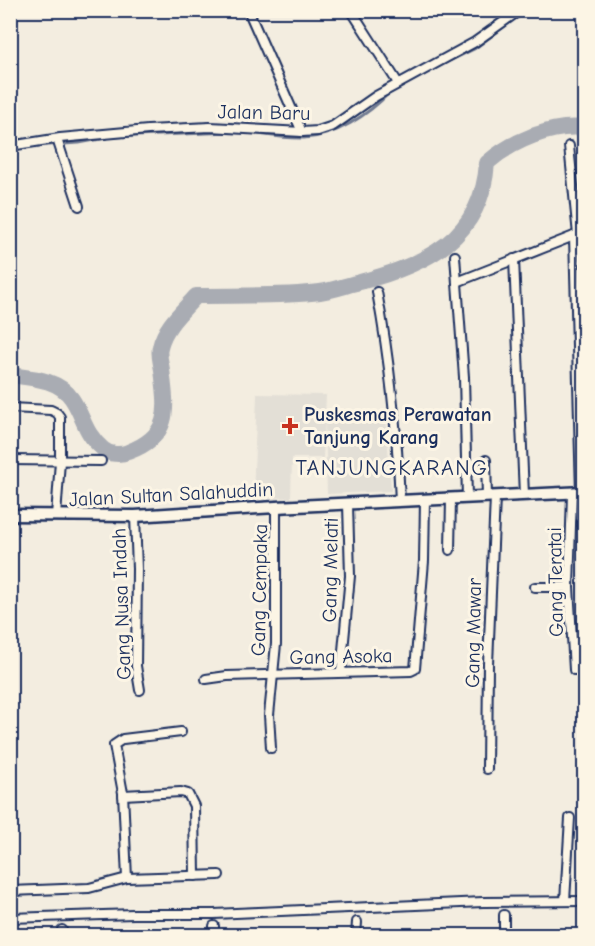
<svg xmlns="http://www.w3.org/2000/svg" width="595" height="946" font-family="'Comic Neue',sans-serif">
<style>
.built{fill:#e3dfd6}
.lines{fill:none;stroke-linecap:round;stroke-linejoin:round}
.stream{stroke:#707a91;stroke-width:3}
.river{stroke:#a9acb3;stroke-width:16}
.minor-casing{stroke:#1b2f5e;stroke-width:12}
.secondary-casing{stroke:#1b2f5e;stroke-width:15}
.minor{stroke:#fcf5e5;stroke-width:8}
.secondary{stroke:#fcf5e5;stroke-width:10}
.poi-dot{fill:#c8321e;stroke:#fcf5e5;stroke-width:2}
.labels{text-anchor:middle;stroke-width:6;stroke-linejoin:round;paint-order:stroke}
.street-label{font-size:20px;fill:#1b2f5e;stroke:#fcf5e5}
.poi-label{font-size:20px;font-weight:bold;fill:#1b2f5e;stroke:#fcf5e5;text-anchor:start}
.quarter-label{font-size:22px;letter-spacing:1.5px;fill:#1b2f5e;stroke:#fcf5e5}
</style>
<rect width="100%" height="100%" fill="#f3ede0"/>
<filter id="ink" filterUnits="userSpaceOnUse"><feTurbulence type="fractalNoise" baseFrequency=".0167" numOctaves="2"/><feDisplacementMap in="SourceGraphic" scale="12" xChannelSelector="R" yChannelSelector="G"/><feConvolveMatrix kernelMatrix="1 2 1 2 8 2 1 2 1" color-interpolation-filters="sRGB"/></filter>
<g filter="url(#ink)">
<path class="built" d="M257,394L326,395L325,417L386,418L391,491L327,494L325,421L323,458H292L291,498L253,497Z"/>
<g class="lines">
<g class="stream">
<path d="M425,73L474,49L526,10"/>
<path d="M242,132C262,134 284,139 304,138C335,137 368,115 390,92"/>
<path d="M33,146L79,143L111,137L230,132"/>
</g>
<path class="river" d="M10,375C32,378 59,379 72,399C84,417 84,433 103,449C109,455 121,455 128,452C172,436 167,409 162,370C161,363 158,354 160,347C165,326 182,312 196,296C237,295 279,297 320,292C334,290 347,285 360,282C426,265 482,238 487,163C512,141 552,124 584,128"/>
<g class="minor-casing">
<g id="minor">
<path d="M248,10L302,132"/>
<path d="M351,10L398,83"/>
<path d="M57,139L79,206"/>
<path d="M10,146L60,138L148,130L210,127L302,132L318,131L333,126L376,96L475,42L520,10"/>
<path d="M569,146L578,235"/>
<path d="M574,236L581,493"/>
<path d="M455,256L464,377L467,498"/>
<path d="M514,259L524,495"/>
<path d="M457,282L584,232"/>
<path d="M377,292C390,362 397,431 400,501"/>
<path d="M10,408L51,410L57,413L60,417V461L56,516"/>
<path d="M10,460L101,461"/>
<path d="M486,460L487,497"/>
<path d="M572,494L569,587L574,670"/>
<path d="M135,516L137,569L136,666L140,690"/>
<path d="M450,550L451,499"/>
<path d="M535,587H569"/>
<path d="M341,672L350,576L348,504"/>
<path d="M206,679L227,676L411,671L415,669L424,561L425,500"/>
<path d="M271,748L269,715L276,644V507"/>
<path d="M487,769L488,664L495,497"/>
<path d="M123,795L181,792L188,794L194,806L195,876"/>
<path d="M127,878L123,793L114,745L123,739L181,732"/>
<path d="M10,891L89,888L127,878L219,875"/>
<path d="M565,901L570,818"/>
<path d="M504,915V936"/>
<path d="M10,918L134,914H214L483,902L584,901"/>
<path d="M214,926V936"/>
<path d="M62,930V936"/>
<path d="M356,936L357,922"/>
</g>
</g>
<g class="secondary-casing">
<path id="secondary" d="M10,515L135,516L276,507L584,492"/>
</g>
<use href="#minor" class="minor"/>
<use href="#secondary" class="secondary"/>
</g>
</g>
<path class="poi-dot" d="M287 417h6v6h6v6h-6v6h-6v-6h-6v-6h6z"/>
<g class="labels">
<g class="street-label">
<text transform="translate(264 112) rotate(1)" y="7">Jalan Baru</text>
<text transform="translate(171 494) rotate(-3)" y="7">Jalan Sultan Salahuddin</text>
<text transform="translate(330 570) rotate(-89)" y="7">Gang Melati</text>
<text transform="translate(555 582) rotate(-91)" y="7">Gang Teratai</text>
<text transform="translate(259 590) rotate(-89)" y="7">Gang Cempaka</text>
<text transform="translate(121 604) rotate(-92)" y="7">Gang Nusa Indah</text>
<text transform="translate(473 633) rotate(-89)" y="7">Gang Mawar</text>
<text transform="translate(341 656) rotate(-1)" y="7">Gang Asoka</text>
</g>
<g class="poi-label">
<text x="304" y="421">Puskesmas Perawatan<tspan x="304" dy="23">Tanjung Karang</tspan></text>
</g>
<g class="quarter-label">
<text x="392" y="475">TANJUNGKARANG</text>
</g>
</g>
<rect width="595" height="946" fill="none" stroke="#fcf5e5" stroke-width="36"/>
<rect x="18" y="18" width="559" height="910" fill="none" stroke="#1b2f5e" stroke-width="2" filter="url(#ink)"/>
</svg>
